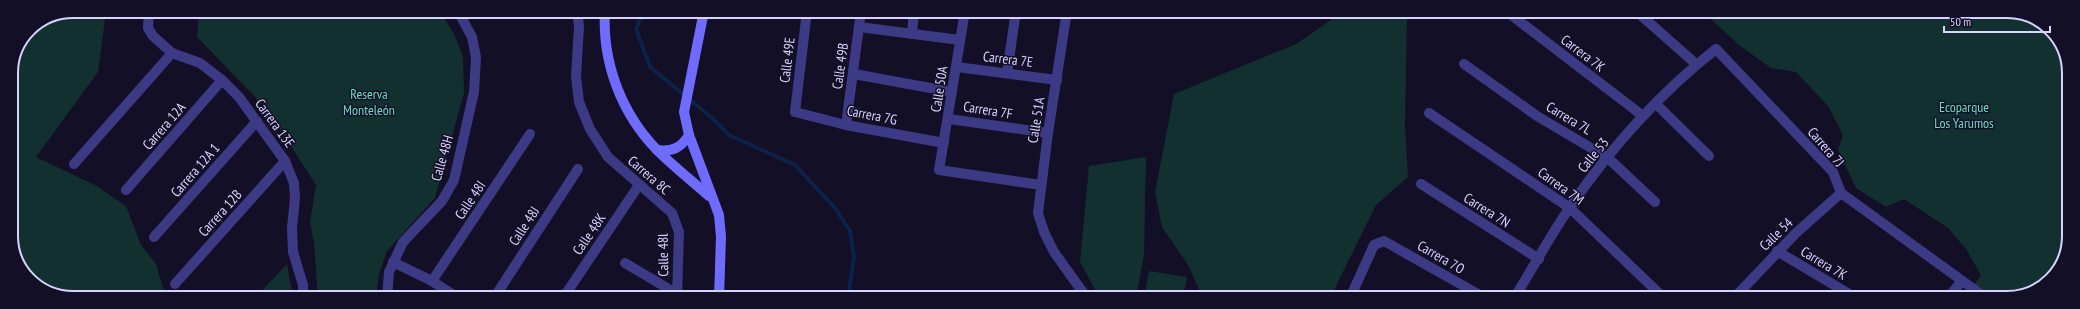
<svg xmlns="http://www.w3.org/2000/svg" width="2080" height="309" font-family="'PT Sans Narrow',sans-serif">
<style>
.green{fill:#12302f}
.lines{fill:none;stroke-linecap:round;stroke-linejoin:round}
.stream{stroke:#0c2248;stroke-width:4}
.minor{stroke:#3d3a85;stroke-width:10}
.tertiary{stroke:#3d3a85;stroke-width:10}
.secondary{stroke:#6f6bff;stroke-width:10}
.labels{text-anchor:middle;stroke-width:3;stroke-linejoin:round;paint-order:stroke}
.street-label{font-size:14px;fill:#d9d4ff;stroke:#130f26}
.park-label{font-size:14px;fill:#5fe0c0;stroke:#130f26}
.rim{fill:none;stroke:#d9d4ff;stroke-width:2}
</style>
<rect width="100%" height="100%" fill="#130f26"/>
<g class="green">
<path d="M73,11H106L98,72L36,157L95,185L126,206L141,245L156,264L165,294L169,298L65,297L32,283L13,252L11,72L29,29Z"/>
<rect x="165" y="11" width="27" height="3"/>
<path d="M199,11H440L454,34L463,56L464,93L435,198L387,251L379,274L376,298H318L314,243L310,222L316,185L267,109L197,37Z"/>
<path d="M1344,11H1394L1407,16L1405,123L1408,177L1376,205L1330,298H1203L1188,265L1162,227L1155,192L1174,94L1296,44Z"/>
<path d="M1702,11L2015,12L2048,26L2068,60V244L2048,283L2008,298H1965L1981,275L1966,249L1948,228L1904,199L1886,207L1856,188L1838,150L1843,135L1828,106L1796,72L1771,68L1739,45Z"/>
<path d="M1146,157L1144,255L1136,298H1100L1080,262L1089,166Z"/>
<path d="M287,264L293,298H255Z"/>
<path d="M1149,271L1187,277L1183,298H1144Z"/>
</g>
<g class="lines">
<path class="stream" d="M644,11L636,29L650,67L711,117L729,135L795,165L835,208L850,231L854,257L848,298"/>
<g class="minor">
<path d="M149,11L148,28L153,36L172,53L200,63L222,80L239,97L285,161L294,183L295,198L292,228L293,252L303,285V298"/>
<path d="M807,11L795,112L846,125L944,143"/>
<path d="M965,11L939,170L1041,185"/>
<path d="M1506,11L1643,116"/>
<path d="M1636,11L1696,64"/>
<path d="M859,27L960,40"/>
<path d="M912,33L914,11"/>
<path d="M1464,64L1537,116L1608,158L1655,202"/>
<path d="M957,67L1057,80"/>
<path d="M1007,73L1016,11"/>
<path d="M854,74L952,92"/>
<path d="M1656,104L1709,156"/>
<path d="M1429,113L1570,208L1664,298"/>
<path d="M949,119L1048,133"/>
<path d="M846,125L861,11"/>
<path d="M74,164L172,53"/>
<path d="M1421,184L1539,259"/>
<path d="M126,190L222,80"/>
<path d="M154,237L257,121"/>
<path d="M1777,251L1856,298"/>
<path d="M393,262L432,281L458,298"/>
<path d="M625,263L677,294"/>
<path d="M432,281L530,134"/>
<path d="M175,284L285,161"/>
<path d="M494,298L578,169"/>
<path d="M563,298L639,185"/>
<path d="M1350,298L1374,245L1384,241L1485,298"/>
<path d="M1514,298C1533,268 1550,236 1570,207C1610,149 1660,93 1716,49L1833,172L1841,193L1986,298"/>
<path d="M1734,298L1796,233L1841,193"/>
<path d="M1948,298L1961,282"/>
</g>
<g class="tertiary">
<path d="M577,11L579,26L576,77L579,102L590,129L608,157L672,213L679,232L677,298"/>
<path d="M1067,11L1048,133L1038,213L1044,232L1054,252L1087,298"/>
<path d="M387,298L389,272L403,242L442,201L454,180L474,92L476,57L472,37L458,11"/>
</g>
<g class="secondary">
<path d="M605,11C602,62 621,113 657,150C673,166 692,181 709,196"/>
<path d="M704,11L684,112L689,135L719,215L721,237L719,298"/>
<path d="M657,150C672,152 681,148 689,135"/>
</g>
</g>
<g class="labels">
<g class="street-label">
<text transform="translate(1583 53) rotate(37)" y="5">Carrera 7K</text>
<text transform="translate(1008 59) rotate(7)" y="5">Carrera 7E</text>
<text transform="translate(787 60) rotate(-83)" y="5">Calle 49E</text>
<text transform="translate(840 66) rotate(-82)" y="5">Calle 49B</text>
<text transform="translate(939 89) rotate(-81)" y="5">Calle 50A</text>
<text transform="translate(988 110) rotate(9)" y="5">Carrera 7F</text>
<text transform="translate(872 115) rotate(11)" y="5">Carrera 7G</text>
<text transform="translate(1569 118) rotate(31)" y="5">Carrera 7L</text>
<text transform="translate(1036 120) rotate(-81)" y="5">Calle 51A</text>
<text transform="translate(275 123) rotate(54)" y="5">Carrera 13E</text>
<text transform="translate(164 126) rotate(-49)" y="5">Carrera 12A</text>
<text transform="translate(1826 147) rotate(49)" y="5">Carrera 7J</text>
<text transform="translate(1593 155) rotate(-51)" y="5">Calle 53</text>
<text transform="translate(442 158) rotate(-74)" y="5">Calle 48H</text>
<text transform="translate(195 170) rotate(-49)" y="5">Carrera 12A 1</text>
<text transform="translate(649 175) rotate(41)" y="5">Carrera 8C</text>
<text transform="translate(1561 186) rotate(36)" y="5">Carrera 7M</text>
<text transform="translate(470 200) rotate(-56)" y="5">Calle 48I</text>
<text transform="translate(1487 210) rotate(32)" y="5">Carrera 7N</text>
<text transform="translate(220 213) rotate(-48)" y="5">Carrera 12B</text>
<text transform="translate(524 226) rotate(-57)" y="5">Calle 48J</text>
<text transform="translate(589 234) rotate(-56)" y="5">Calle 48K</text>
<text transform="translate(1776 234) rotate(-44)" y="5">Calle 54</text>
<text transform="translate(663 255) rotate(-91)" y="5">Calle 48l</text>
<text transform="translate(1441 257) rotate(30)" y="5">Carrera 7O</text>
<text transform="translate(1824 263) rotate(31)" y="5">Carrera 7K</text>
</g>
<g class="park-label">
<text x="369" y="99">Reserva<tspan x="369" dy="16">Monteleón</tspan></text>
<text x="1964" y="112">Ecoparque<tspan x="1964" dy="16">Los Yarumos</tspan></text>
</g>
</g>
<path d="M0 0H2080V309H0ZM73 18H2007A55 55 0 0 1 2062 73V236A55 55 0 0 1 2007 291H73A55 55 0 0 1 18 236V73A55 55 0 0 1 73 18Z" fill="#130f26" fill-rule="evenodd"/>
<path class="rim" d="M73 18H2007A55 55 0 0 1 2062 73V236A55 55 0 0 1 2007 291H73A55 55 0 0 1 18 236V73A55 55 0 0 1 73 18Z"/>
<path d="M1944 26v6h106v-6" fill="none" stroke="#d9d4ff" stroke-width="2"/>
<text x="1950" y="26" font-size="12" fill="#d9d4ff" stroke="#130f26" stroke-width="3" paint-order="stroke">50 m</text>
</svg>
